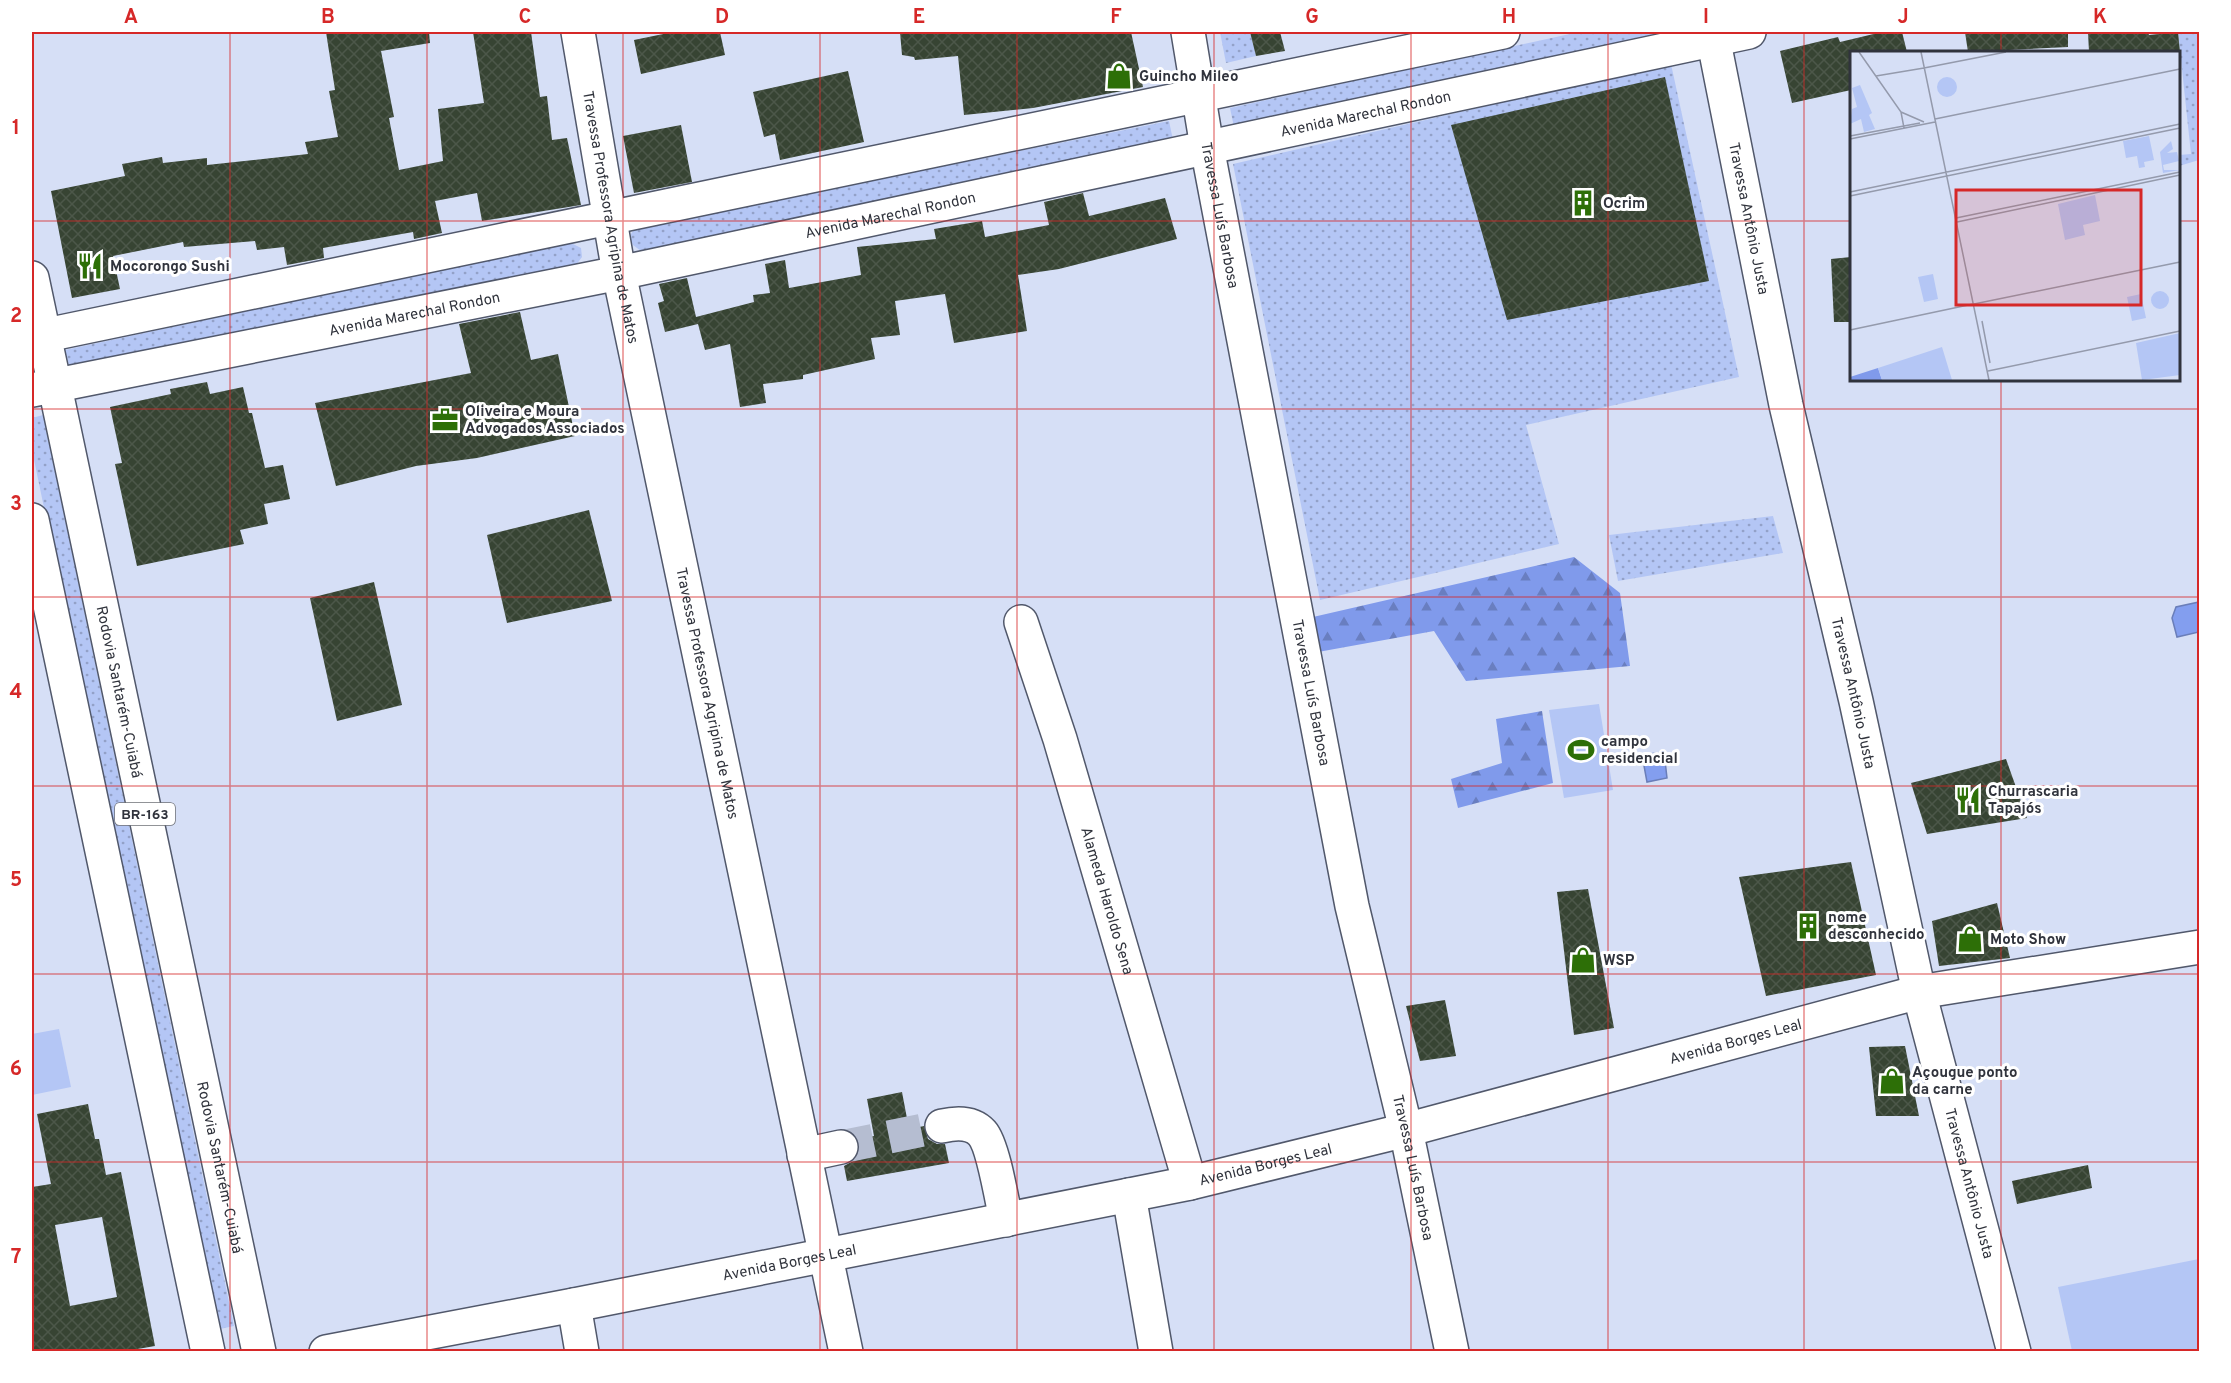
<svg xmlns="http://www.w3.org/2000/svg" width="2231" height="1383" font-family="Overpass,sans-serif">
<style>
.green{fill:url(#green-dots)}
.forest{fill:url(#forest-firs)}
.pitch{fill:#b4c6f5}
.water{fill:#839eef;stroke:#6a7eb9;stroke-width:1.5}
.building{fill:url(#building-cross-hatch);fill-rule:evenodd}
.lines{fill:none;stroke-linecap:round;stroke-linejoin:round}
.minor-tunnel{stroke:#b5bdd1;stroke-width:33;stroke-dasharray:33 16;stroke-linecap:butt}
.minor-casing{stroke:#51586b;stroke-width:36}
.major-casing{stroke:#51586b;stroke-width:36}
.highway-casing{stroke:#51586b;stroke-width:36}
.minor{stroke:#fff;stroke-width:33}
.major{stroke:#fff;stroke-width:33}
.highway{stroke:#fff;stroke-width:33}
.grid{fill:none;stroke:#d62828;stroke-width:1.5;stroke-opacity:0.55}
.labels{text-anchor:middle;stroke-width:6;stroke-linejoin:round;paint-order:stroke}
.shield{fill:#fff;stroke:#6e7076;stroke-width:1.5}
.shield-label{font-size:14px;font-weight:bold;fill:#30333c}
.poi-label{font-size:15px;font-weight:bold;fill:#30333c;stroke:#fff;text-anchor:start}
.street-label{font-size:15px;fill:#30333c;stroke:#fff}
.inset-road{fill:none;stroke:#949aac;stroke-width:1.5}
.view{fill:#d62828;fill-opacity:0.15;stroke:#d62828;stroke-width:3}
.inset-edge{fill:none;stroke:#30333c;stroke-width:3}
.neatline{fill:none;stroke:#d62828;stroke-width:2}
.grid-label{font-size:20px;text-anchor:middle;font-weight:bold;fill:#d62828}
</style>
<defs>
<pattern id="green-dots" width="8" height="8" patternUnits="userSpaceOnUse" patternTransform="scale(1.5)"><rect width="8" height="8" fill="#b4c6f5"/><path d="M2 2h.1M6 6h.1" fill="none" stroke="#93a1c8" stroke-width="1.8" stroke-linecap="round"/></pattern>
<pattern id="forest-firs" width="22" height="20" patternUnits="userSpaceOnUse" patternTransform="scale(1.5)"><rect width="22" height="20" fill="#809aeb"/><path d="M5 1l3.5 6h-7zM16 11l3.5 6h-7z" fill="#697ec0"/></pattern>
<pattern id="building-cross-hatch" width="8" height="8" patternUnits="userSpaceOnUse" patternTransform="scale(1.5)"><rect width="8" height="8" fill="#374433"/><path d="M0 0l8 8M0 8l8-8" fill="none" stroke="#4c5749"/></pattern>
</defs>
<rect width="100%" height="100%" fill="#d6dff6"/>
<g class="green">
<path d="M1220,32H1250L1256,56L1226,63Z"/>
<path d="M1579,32H1670L1234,127L1230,108Z"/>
<path d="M2178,32H2200L2199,160L2179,166V155L2191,154Z"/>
<path d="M1671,64L1739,377L1526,425L1559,544L1320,600L1233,164Z"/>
<path d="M1169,121L1173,140L641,251L633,245L629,237L635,228Z"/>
<path d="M569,242L581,248L582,257L576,265L70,369L65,350Z"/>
<path d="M43,415L234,1326L215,1330L32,450V418Z"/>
<path d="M1773,516L1783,553L1618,581L1609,535Z"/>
</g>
<g class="forest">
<path d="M1574,557L1620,593L1630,666L1466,681L1434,631L1318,652L1313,617Z"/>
<path d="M1542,711L1553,783L1458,808L1451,779L1502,763L1496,719Z"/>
</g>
<g class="pitch">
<path d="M1599,704L1613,790L1564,798L1549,710Z"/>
<path d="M59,1029L71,1087L32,1095V1034Z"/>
<path d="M2199,1259V1351H2072L2058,1287Z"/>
</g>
<g class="water">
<path d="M2199,602V632L2177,637L2172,618L2176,607Z"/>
<path d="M1664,752L1667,778L1647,782L1642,755Z"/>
</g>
<g class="building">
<path d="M326,32H429L430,43L381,51L394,117L389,118L399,170L443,161L438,109L484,103L473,32H531L540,97L547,96L552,140L567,138L581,205L482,221L477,193L435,201L442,233L414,239L413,232L323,248L324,258L287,265L284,247L257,250L255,241L184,247L183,242L113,256L120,289L72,298L51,191L125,176L122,164L162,157L163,163L207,158V165L308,154L305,142L338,137L329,91L335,90Z"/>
<path d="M673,32H720L725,55L641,74L634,40Z"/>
<path d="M900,32H1131L1143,87L1033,108L964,115L958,56L915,60L914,57L902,55Z"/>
<path d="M1250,32H1280L1285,51L1256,56Z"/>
<path d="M1882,32H1902L1907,52H1851V90L1792,103L1780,51L1838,37L1840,42Z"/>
<path d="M1965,32H2068V47L1968,52Z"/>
<path d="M2088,32H2148L2149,35L2178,32L2180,52H2089Z"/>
<path d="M848,71L864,142L780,160L775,134L764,137L753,92Z"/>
<path d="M1665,77L1709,281L1507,320L1451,125Z"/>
<path d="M681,125L692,182L634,193L623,136Z"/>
<path d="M1083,193L1089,216L1165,198L1177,239L1059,269L1018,275L1027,331L954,343L945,294L895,301L900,335L871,338L875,359L803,375V379L763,384L766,403L740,407L730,344L705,350L698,324L665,332L658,303L664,301L659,284L687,278L696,317L754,302L753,295L770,293L765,264L785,260L789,288L861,275L857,247L936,239L934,229L982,221L985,237L1049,225L1044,202Z"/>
<path d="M1851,257V322H1834L1831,259Z"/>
<path d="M520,312L531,360L558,354L575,436L477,458L416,466L336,486L315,403L471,373L459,324Z"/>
<path d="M207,382L210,394L243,387L249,413H252L265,468L283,465L290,499L264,504L268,524L240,530L244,544L137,566L115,464L122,463L110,407L171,394L170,389Z"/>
<path d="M589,510L612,601L507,623L487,535Z"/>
<path d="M374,582L402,705L337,721L310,598Z"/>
<path d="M2006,759L2027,818L1927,834L1911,783Z"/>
<path d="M1851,862L1876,975L1766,996L1739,877Z"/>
<path d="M1588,889L1614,1028L1574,1035L1557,892Z"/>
<path d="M1997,903L2010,958L1939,966L1932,921Z"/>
<path d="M1445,1000L1456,1056L1420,1061L1406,1006Z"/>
<path d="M1905,1046L1919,1116H1876L1869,1047Z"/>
<path d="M902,1092L909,1129L924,1126L928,1139L937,1144H945L949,1163L847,1181L844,1166L853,1161L859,1153L857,1139L874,1136L867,1099Z"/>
<path d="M88,1104L95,1139H99L106,1175L121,1172L155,1346L120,1352H32V1187L51,1184L37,1114ZM102,1217L117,1297L70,1306L55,1225Z"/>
<path d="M2088,1165L2092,1188L2017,1204L2012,1181Z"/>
</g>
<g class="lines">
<path class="minor-tunnel" d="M841,1147L942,1126"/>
<g class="minor-casing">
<g id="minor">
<path id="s1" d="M578,32L619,273L846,1352"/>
<path id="s2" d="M1188,32L1207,147L1352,906L1406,1130L1452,1352"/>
<path id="s3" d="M1712,32L1786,405L1856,701L1919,992L2014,1352"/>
<path d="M32,338L1503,32"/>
<path id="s4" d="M32,390L619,273L1749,32"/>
<path id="s5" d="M1021,622L1060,739L1190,1183"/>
<path d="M942,1126C955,1123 972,1122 982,1133C993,1145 1002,1201 1006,1220"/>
<path d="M804,1155L841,1147"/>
<path d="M1129,1195L1156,1352"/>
<path d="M574,1305L582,1352"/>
</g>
</g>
<g class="major-casing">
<g id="major">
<path id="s6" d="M326,1352L574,1305L1190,1183L1406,1130L1919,992L2200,947"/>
</g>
</g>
<g class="highway-casing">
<g id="highway">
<path id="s7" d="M32,278L259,1352"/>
<path d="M32,520L208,1352"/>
</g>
</g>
<use href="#minor" class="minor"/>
<use href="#major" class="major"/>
<use href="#highway" class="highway"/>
</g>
<path class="grid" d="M230,32V1352M427,32V1352M623,32V1352M820,32V1352M1017,32V1352M1214,32V1352M1411,32V1352M1608,32V1352M1804,32V1352M2001,32V52M32,221H1852M2178,221H2200M2001,380V1352M32,409H2200M32,597H2200M32,786H2200M32,974H2200M32,1162H2200"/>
<defs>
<g id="shop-bare" transform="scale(2.07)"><path d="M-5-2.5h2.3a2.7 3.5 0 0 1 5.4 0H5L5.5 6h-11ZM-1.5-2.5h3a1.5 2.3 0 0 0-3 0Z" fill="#2d6f07" stroke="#fff" stroke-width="2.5" paint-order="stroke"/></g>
<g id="building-bare" transform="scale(2.07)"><path d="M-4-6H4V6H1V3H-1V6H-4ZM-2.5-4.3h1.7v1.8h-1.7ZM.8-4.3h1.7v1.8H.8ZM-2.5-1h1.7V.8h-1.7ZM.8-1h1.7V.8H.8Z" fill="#2d6f07" stroke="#fff" stroke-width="2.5" paint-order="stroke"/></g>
<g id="restaurant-bare" transform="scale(2.07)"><path d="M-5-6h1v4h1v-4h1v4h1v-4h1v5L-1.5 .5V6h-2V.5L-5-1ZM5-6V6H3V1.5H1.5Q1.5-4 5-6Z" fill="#2d6f07" stroke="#fff" stroke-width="2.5" paint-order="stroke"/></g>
<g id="office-bare" transform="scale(2.07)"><path d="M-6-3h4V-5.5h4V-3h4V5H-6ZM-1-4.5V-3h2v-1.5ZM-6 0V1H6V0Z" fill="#2d6f07" stroke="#fff" stroke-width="2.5" paint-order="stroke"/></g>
<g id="stadium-bare" transform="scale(2.07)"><path d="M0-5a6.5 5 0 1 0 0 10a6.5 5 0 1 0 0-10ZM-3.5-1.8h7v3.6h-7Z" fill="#2d6f07" stroke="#fff" stroke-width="2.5" paint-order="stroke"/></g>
</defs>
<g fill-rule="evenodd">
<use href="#shop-bare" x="1119" y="76"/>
<use href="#building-bare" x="1583" y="203"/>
<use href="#restaurant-bare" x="90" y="266"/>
<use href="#office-bare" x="445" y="420"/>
<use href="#stadium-bare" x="1581" y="750"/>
<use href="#restaurant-bare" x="1968" y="800"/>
<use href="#building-bare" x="1808" y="926"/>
<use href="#shop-bare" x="1970" y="939"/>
<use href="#shop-bare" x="1583" y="960"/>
<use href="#shop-bare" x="1892" y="1081"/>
</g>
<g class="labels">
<rect class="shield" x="115" y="803" width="60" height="22" rx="4.5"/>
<g class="shield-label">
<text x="145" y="819">BR-163</text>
</g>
<g class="poi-label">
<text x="1139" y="81">Guincho Mileo</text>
<text x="1603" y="208">Ocrim</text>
<text x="110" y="271">Mocorongo Sushi</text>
<text x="465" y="416">Oliveira e Moura<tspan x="465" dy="17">Advogados Associados</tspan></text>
<text x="1601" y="746">campo<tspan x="1601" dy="17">residencial</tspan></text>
<text x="1988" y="796">Churrascaria<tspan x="1988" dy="17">Tapajós</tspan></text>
<text x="1828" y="922">nome<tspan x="1828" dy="17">desconhecido</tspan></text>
<text x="1990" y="944">Moto Show</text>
<text x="1603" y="965">WSP</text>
<text x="1912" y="1077">Açougue ponto<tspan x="1912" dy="17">da carne</tspan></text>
</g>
<g class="street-label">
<text dy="5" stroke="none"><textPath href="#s4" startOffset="1362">Avenida Marechal Rondon</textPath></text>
<text dy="5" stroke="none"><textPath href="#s4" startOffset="876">Avenida Marechal Rondon</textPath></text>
<text dy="5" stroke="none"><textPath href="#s1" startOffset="188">Travessa Professora Agripina de Matos</textPath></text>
<text dy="5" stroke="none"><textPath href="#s2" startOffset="186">Travessa Luís Barbosa</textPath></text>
<text dy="5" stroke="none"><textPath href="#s3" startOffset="190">Travessa Antônio Justa</textPath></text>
<text dy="5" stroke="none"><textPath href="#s4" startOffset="390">Avenida Marechal Rondon</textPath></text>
<text dy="5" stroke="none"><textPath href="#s7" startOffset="423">Rodovia Santarém-Cuiabá</textPath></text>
<text dy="5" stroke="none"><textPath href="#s1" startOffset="674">Travessa Professora Agripina de Matos</textPath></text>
<text dy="5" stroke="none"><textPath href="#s2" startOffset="672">Travessa Luís Barbosa</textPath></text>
<text dy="5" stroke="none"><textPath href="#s3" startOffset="676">Travessa Antônio Justa</textPath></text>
<text dy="5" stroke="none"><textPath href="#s5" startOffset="292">Alameda Haroldo Sena</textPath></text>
<text dy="5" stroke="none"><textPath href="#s6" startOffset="1444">Avenida Borges Leal</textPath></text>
<text dy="5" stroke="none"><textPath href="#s6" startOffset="958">Avenida Borges Leal</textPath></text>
<text dy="5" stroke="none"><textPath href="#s7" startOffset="909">Rodovia Santarém-Cuiabá</textPath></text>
<text dy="5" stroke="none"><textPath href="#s2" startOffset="1158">Travessa Luís Barbosa</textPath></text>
<text dy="5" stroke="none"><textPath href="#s3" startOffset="1180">Travessa Antônio Justa</textPath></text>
<text dy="5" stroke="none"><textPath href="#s6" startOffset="472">Avenida Borges Leal</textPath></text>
</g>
</g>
<g transform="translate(1850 51)">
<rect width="330" height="330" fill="#d6dff6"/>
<path d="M87 36a10 10 0 1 1 20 0a10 10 0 1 1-20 0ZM10,34L22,62L19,64L25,78L14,81L11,68L0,73L2,58L7,56L2,37ZM299,85L304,109L294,111L295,116L289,117L287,105L276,107L273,90ZM321,90L323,98L317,102L327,101L329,110L313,114L314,119H330L313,122L310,101ZM245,144L250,170L233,174L235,184L215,189L208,153ZM83,223L88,248L74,251L68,226ZM330,282V324L292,329L286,292Z" fill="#b4c6f5"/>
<path d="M28,317L32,329H0V326Z" fill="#809aeb"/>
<path d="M301 249a9 9 0 1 1 18 0a9 9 0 1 1-18 0ZM291,243L296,267L282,270L277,246ZM92,296L102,329H32L28,317Z" fill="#b4c6f5"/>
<path class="inset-road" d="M9,1L51,61L54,77M71,1L139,329M74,17L156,1M26,25L74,17M51,61L74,71M85,68L330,18M0,85L70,72M0,88L85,71M0,141L330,73M0,145L330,77M106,167L330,121M107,171L330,124M124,253L330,211M132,270L140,312M0,279L123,253M138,320L330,280"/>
<path class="view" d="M106,139H291V254H106Z"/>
<rect width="330" height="330" class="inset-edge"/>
</g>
<rect width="2231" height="1383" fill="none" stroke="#ffffff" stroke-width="66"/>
<rect x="33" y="33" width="2165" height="1317" class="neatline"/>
<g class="grid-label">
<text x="131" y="23">A</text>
<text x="328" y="23">B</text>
<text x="525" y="23">C</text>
<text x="722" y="23">D</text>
<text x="919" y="23">E</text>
<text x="1116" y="23">F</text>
<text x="1312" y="23">G</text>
<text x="1509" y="23">H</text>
<text x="1706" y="23">I</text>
<text x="1903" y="23">J</text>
<text x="2100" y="23">K</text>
<text x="16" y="134">1</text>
<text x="16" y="322">2</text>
<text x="16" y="510">3</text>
<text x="16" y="698">4</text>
<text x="16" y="886">5</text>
<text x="16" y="1075">6</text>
<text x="16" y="1263">7</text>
</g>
</svg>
